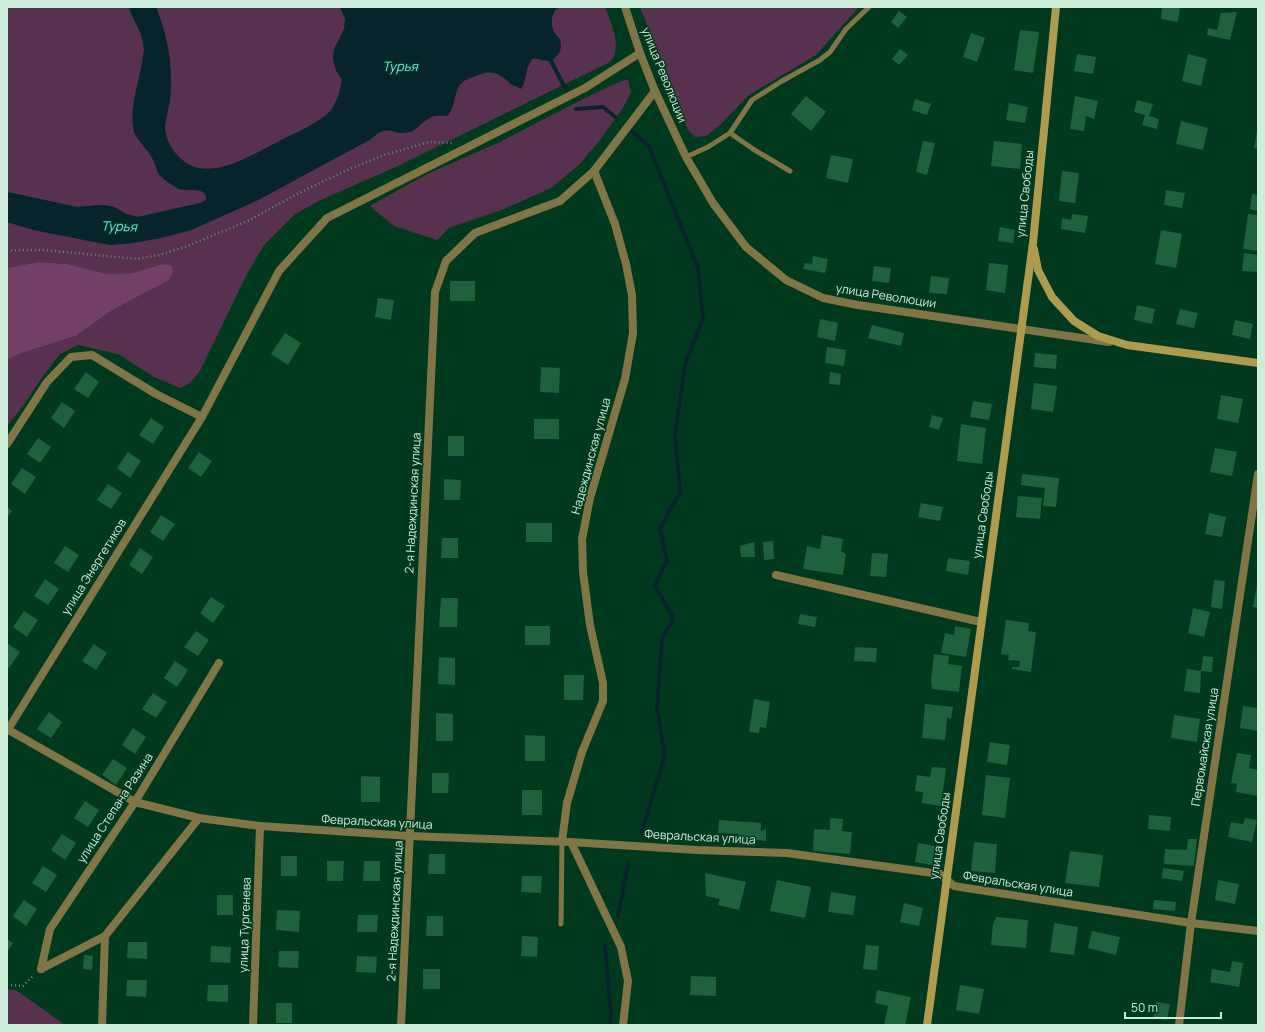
<svg xmlns="http://www.w3.org/2000/svg" width="1265" height="1032" font-family="Manrope,sans-serif">
<style>
.green{fill:#58314f}
.forest{fill:#734167}
.water{fill:#08242b}
.lines{fill:none;stroke-linecap:round;stroke-linejoin:round}
.stream{stroke:#08242b;stroke-width:4}
.building{fill:#1e613d}
.path{stroke:#5f8e75;stroke-width:2.5;stroke-dasharray:1 3;stroke-linecap:butt}
.service{stroke:#807546;stroke-width:5}
.minor{stroke:#807546;stroke-width:8}
.tertiary{stroke:#807546;stroke-width:8}
.secondary{stroke:#ae9c4e;stroke-width:8}
.labels{text-anchor:middle;stroke-width:3;stroke-linejoin:round;paint-order:stroke}
.street-label{font-size:12px;fill:#cceed8;stroke:#00391e}
.water-label{font-size:13px;font-style:italic;fill:#80def6;stroke:#00391e}
</style>
<rect width="100%" height="100%" fill="#00391e"/>
<g class="green">
<path d="M7,7H129L131,14L141,33L144,50L133,117L138,139L145,146L153,159L159,174L169,183L181,190H199L206,193L207,196L206,200L200,203L138,217L126,214L114,207L103,205L77,207L7,192Z"/>
<path d="M156,7H340L345,18L344,29L334,49L336,71L342,80C340,90 338,100 332,109C321,123 294,133 278,142C249,156 206,186 178,156C171,149 166,139 165,129C165,119 169,109 170,99C173,68 168,36 156,7Z"/>
<path d="M561,7H605C611,24 623,47 610,62L398,166L323,199L295,214L264,245L247,274L200,371L190,383L180,388L154,377L118,354L78,345L60,354L43,376L23,406L7,426V360L22,353L76,336L114,309L163,264L132,273L107,274L68,264L38,262L7,268V222L34,230L110,245L132,243L161,238L191,230L258,200L371,139C390,122 393,137 411,131C414,130 417,127 419,125C430,117 433,114 447,116C456,107 453,93 461,83C463,80 468,78 472,77C492,69 497,71 513,86H523L528,66L532,59L536,58L543,61L560,39C551,31 549,21 555,10Z"/>
<path d="M640,7H859L816,55L749,95L719,126L706,136L695,137L688,130Z"/>
<path d="M628,79L631,92L623,108L600,140L579,165L551,188L504,209L449,228L437,240L394,226L370,206L427,174L500,142L581,100L612,85Z"/>
<path d="M7,989L16,990L65,1025H7Z"/>
</g>
<path class="forest" d="M38,262L68,264L107,274L132,273L163,264L171,265L173,272L169,280L114,309L76,336L22,353L7,360V268Z"/>
<path class="water" d="M129,7H156C168,36 173,68 170,99C169,109 165,119 165,129C166,139 171,149 178,156C206,186 249,156 278,142C294,133 321,123 332,109C338,100 340,90 342,80C338,73 333,65 333,57C334,43 347,33 345,18C344,15 341,10 340,7H561L555,10C549,21 551,31 560,39C563,50 559,55 551,61C544,61 538,57 532,59L528,66L523,86L521,89C499,79 502,65 473,77C465,80 460,82 457,90C453,100 454,109 447,116C431,114 428,118 417,128C414,130 412,132 409,132C392,137 390,121 371,139L258,200L191,230L161,238L132,243L110,245L34,230L7,222V192L77,207L103,205L114,207L126,214L138,217L200,203L206,200C209,186 185,192 177,188C171,184 162,179 158,173C156,168 155,163 152,158C148,151 143,146 138,139C123,120 143,73 144,50C144,34 134,22 129,7Z"/>
<g class="lines">
<g class="stream">
<path d="M547,57L551,61L566,90"/>
<path d="M576,109L603,107L615,117"/>
<path d="M633,132L649,146L698,268L703,318L685,365L675,435L680,492L660,528L667,561L655,586L674,619L662,638L657,709L665,755L641,834"/>
<path d="M618,916L628,864"/>
<path d="M605,945L611,1015L610,1025"/>
</g>
</g>
<g class="building">
<path d="M1162,7H1180L1178,22L1161,19Z"/>
<path d="M899,11L907,17L898,28L891,22Z"/>
<path d="M1237,12L1230,40L1207,35L1208,28L1217,30L1221,13Z"/>
<path d="M1020,30L1039,32L1033,73L1014,70Z"/>
<path d="M971,33L985,38L977,62L963,57Z"/>
<path d="M900,49L908,55L899,65L892,59Z"/>
<path d="M1077,54L1096,57L1093,74L1074,71Z"/>
<path d="M1188,54L1207,59L1201,86L1182,81Z"/>
<path d="M806,96L826,112L811,131L791,114Z"/>
<path d="M1075,96L1098,101L1094,119L1086,116L1084,131L1070,129Z"/>
<path d="M915,99L931,104L927,115L912,110Z"/>
<path d="M1137,100L1153,104L1149,116L1159,119L1157,129L1142,125L1145,115L1134,112Z"/>
<path d="M1009,103L1028,107L1025,123L1006,120Z"/>
<path d="M1181,121L1208,128L1203,150L1176,144Z"/>
<path d="M1257,131H1258V149L1254,148Z"/>
<path d="M923,141L935,143L927,175L916,172Z"/>
<path d="M994,141L1022,144L1020,169L991,166Z"/>
<path d="M831,155L853,159L848,183L826,178Z"/>
<path d="M1062,171L1079,173L1075,203L1059,201Z"/>
<path d="M1166,190L1185,193L1182,208L1164,205Z"/>
<path d="M1252,194L1258,195L1257,211L1250,209Z"/>
<path d="M1072,214L1088,216L1085,233L1061,229L1062,218L1071,220Z"/>
<path d="M1248,214L1258,215V251L1243,249Z"/>
<path d="M1000,227L1015,230L1013,243L998,241Z"/>
<path d="M1161,230L1182,234L1176,268L1155,264Z"/>
<path d="M1244,253L1258,255V272L1242,271Z"/>
<path d="M813,256L828,259L825,273L803,269L805,263L812,264Z"/>
<path d="M989,263L1008,265L1005,293L986,290Z"/>
<path d="M874,266L891,268L889,283L872,281Z"/>
<path d="M931,276L949,278L947,294L929,293Z"/>
<rect x="450" y="281" width="25" height="20"/>
<path d="M378,298L394,300L391,320L375,317Z"/>
<path d="M1137,305L1155,309L1152,324L1134,320Z"/>
<path d="M1180,309L1198,313L1194,328L1176,324Z"/>
<path d="M820,319L838,323L835,341L817,337Z"/>
<path d="M1235,320L1253,324L1250,339L1232,335Z"/>
<path d="M872,325L904,333L901,346L868,338Z"/>
<path d="M285,333L301,343L288,365L271,354Z"/>
<path d="M827,347L846,350L844,366L825,363Z"/>
<path d="M1035,353L1057,355L1056,369L1034,367Z"/>
<path d="M541,367L560,368L559,393L540,392Z"/>
<path d="M86,372L99,382L88,398L74,389Z"/>
<path d="M830,372L841,374L840,385L829,384Z"/>
<path d="M1034,383L1057,386L1053,412L1031,409Z"/>
<path d="M1221,395L1243,399L1238,423L1217,419Z"/>
<path d="M973,401L992,404L989,420L970,417Z"/>
<path d="M62,402L75,411L64,428L51,418Z"/>
<path d="M932,415L943,418L939,430L929,427Z"/>
<path d="M151,418L164,427L153,444L139,435Z"/>
<rect x="534" y="419" width="25" height="20"/>
<path d="M961,424L986,428L982,464L957,461Z"/>
<rect x="448" y="436" width="16" height="20"/>
<path d="M38,438L51,447L40,463L27,454Z"/>
<path d="M1215,448L1237,452L1232,476L1210,472Z"/>
<path d="M128,452L141,461L130,478L117,468Z"/>
<path d="M199,452L212,461L201,477L188,468Z"/>
<path d="M22,468L36,477L25,494L11,484Z"/>
<path d="M1022,474L1059,478L1056,507L1043,506L1045,488L1021,485Z"/>
<path d="M444,479L461,480L460,500H444Z"/>
<path d="M108,484L122,493L111,509L97,500Z"/>
<path d="M1018,496L1042,498L1040,519L1016,517Z"/>
<path d="M921,503L943,507L940,521L918,517Z"/>
<path d="M7,507L12,511L7,518Z"/>
<path d="M1209,513L1226,517L1222,537L1205,534Z"/>
<path d="M161,515L175,524L163,541L150,532Z"/>
<rect x="526" y="523" width="26" height="19"/>
<path d="M822,535L843,539L841,551L846,554L843,575L803,569L807,546L820,549Z"/>
<path d="M442,538H458V558H441Z"/>
<path d="M773,541L774,559L764,560L763,542Z"/>
<path d="M754,542L755,557H741L740,546Z"/>
<path d="M65,546L79,555L68,572L54,563Z"/>
<path d="M140,548L153,557L142,574L129,565Z"/>
<path d="M872,553L888,554L886,577L870,576Z"/>
<path d="M948,558L970,561L968,575L946,571Z"/>
<path d="M45,579L59,589L48,605L34,596Z"/>
<path d="M1214,580L1225,581L1222,609L1211,607Z"/>
<path d="M1257,585H1258V608L1253,607Z"/>
<path d="M211,597L225,606L213,623L200,613Z"/>
<path d="M441,598H458L457,627H439Z"/>
<path d="M1193,608L1210,612L1204,637L1188,633Z"/>
<path d="M24,611L38,620L27,637L13,627Z"/>
<path d="M800,614L817,617L815,627L798,624Z"/>
<path d="M1006,620L1029,623L1028,631L1036,632L1031,672L1012,669V667H1019L1020,661L1008,660L1009,655L1001,654Z"/>
<rect x="525" y="626" width="25" height="19"/>
<path d="M955,626L971,629L966,657L941,653L945,633L954,635Z"/>
<path d="M196,631L209,640L198,656L184,647Z"/>
<path d="M7,643L20,652L9,668L7,667Z"/>
<path d="M94,644L107,653L96,670L82,661Z"/>
<path d="M855,647L877,648L876,662L854,661Z"/>
<path d="M934,654L949,656L948,664L962,666L959,692L932,689L931,680Z"/>
<path d="M1203,656L1213,657L1212,672L1201,671L1200,693L1184,691L1187,669L1201,671Z"/>
<path d="M439,657L455,658V685L438,684Z"/>
<path d="M175,661L188,670L177,687L164,678Z"/>
<path d="M564,675H584L583,700H564Z"/>
<path d="M153,693L167,702L156,718L142,709Z"/>
<path d="M754,699L770,702L766,728L760,727L759,733L749,732Z"/>
<path d="M925,704L953,707L951,719L947,718L945,740L922,738Z"/>
<path d="M1243,706L1258,708V731L1240,728Z"/>
<path d="M49,712L62,722L51,738L37,729Z"/>
<path d="M436,713L453,714V741H436Z"/>
<path d="M1174,715L1200,719L1197,742L1171,738Z"/>
<path d="M133,728L146,737L135,754L122,745Z"/>
<path d="M525,735L545,736V761H525Z"/>
<path d="M990,742L1010,745L1007,765L987,762Z"/>
<path d="M1237,753L1251,755L1249,768L1258,770V796L1236,792L1237,784L1231,783Z"/>
<path d="M113,759L127,768L116,785L102,775Z"/>
<path d="M932,767L946,768L941,806L922,803L923,792L915,791L917,775L930,777Z"/>
<path d="M432,773H449L448,793H432Z"/>
<path d="M986,775L1010,778L1005,818L982,815Z"/>
<path d="M361,776L380,777V802H361Z"/>
<rect x="522" y="790" width="20" height="25"/>
<path d="M85,801L99,810L88,827L74,818Z"/>
<path d="M1149,815L1171,817L1170,831L1148,829Z"/>
<path d="M830,818L843,819L842,831L852,832L850,854L813,851L814,829L830,830Z"/>
<path d="M1245,818L1257,820L1252,842L1228,837L1231,822L1243,824Z"/>
<path d="M719,820L761,823V831L766,829V841L756,840L755,846L737,844L738,834L718,833Z"/>
<path d="M62,834L76,843L65,860L51,850Z"/>
<path d="M1188,839H1197L1194,866L1164,864L1165,849L1187,850Z"/>
<path d="M974,842L997,844L995,873L971,871Z"/>
<path d="M918,843L935,846L932,865L915,862Z"/>
<path d="M1070,851L1103,855L1099,887L1065,883Z"/>
<path d="M429,854H445V874H428Z"/>
<rect x="281" y="856" width="16" height="20"/>
<path d="M327,861H344L343,881H327Z"/>
<path d="M364,861H380V881H363Z"/>
<path d="M43,866L57,875L46,892L32,883Z"/>
<path d="M1163,868L1184,871L1182,881L1162,878Z"/>
<path d="M705,873L746,882L739,910L718,905L720,899L706,896Z"/>
<path d="M522,876H542L541,893L521,892Z"/>
<path d="M777,880L811,887L805,918L770,911Z"/>
<path d="M1218,880L1239,884L1235,904L1215,900Z"/>
<path d="M831,892L856,896L853,915L828,912Z"/>
<rect x="217" y="895" width="16" height="20"/>
<path d="M24,900L37,909L26,926L13,916Z"/>
<path d="M1154,900L1176,902L1175,911L1153,909Z"/>
<path d="M904,903L923,908L919,926L900,922Z"/>
<path d="M277,910L300,911L299,932L276,930Z"/>
<path d="M358,915H378L377,932H357Z"/>
<path d="M427,916H443V936H426Z"/>
<path d="M996,917L1028,920L1026,948L991,945L993,924Z"/>
<path d="M1054,923L1078,927L1074,955L1050,952Z"/>
<path d="M1092,931L1120,937L1116,955L1088,948Z"/>
<path d="M522,936L538,937L537,957L521,956Z"/>
<path d="M7,939L13,943L7,952Z"/>
<path d="M128,942H147V959L127,958Z"/>
<path d="M866,945L879,946L877,970L863,969Z"/>
<path d="M211,946L231,947L230,963L210,962Z"/>
<path d="M279,951H299L298,968L278,967Z"/>
<path d="M84,955L93,956L92,970L83,969Z"/>
<path d="M357,956L377,957L376,973L356,972Z"/>
<path d="M1232,961L1243,963L1239,987L1210,982L1212,969L1230,972Z"/>
<rect x="423" y="969" width="17" height="20"/>
<path d="M691,976L716,977V996L690,995Z"/>
<path d="M127,980H147L146,997L126,996Z"/>
<path d="M208,985H228V1002L207,1001Z"/>
<path d="M960,985L984,989L979,1014L956,1010Z"/>
<path d="M877,990L911,997L905,1025H884L888,1006L875,1003Z"/>
<path d="M1156,1002L1170,1004L1167,1020L1153,1018Z"/>
<rect x="276" y="1003" width="16" height="20"/>
</g>
<g class="lines">
<g class="path">
<path d="M7,251L18,250H44L137,259L159,255L185,247L248,221L297,194L345,171L384,155L429,142L452,143"/>
<path d="M7,985L23,986L34,975"/>
</g>
<g class="service">
<path d="M730,133L753,149L790,171"/>
<path d="M686,157L708,147L730,133L752,100L782,81L820,60L830,52L846,29L869,7"/>
<path d="M561,924L562,841"/>
</g>
<g class="minor">
<path d="M7,444L47,382L71,357L92,355L156,394L202,417"/>
<path d="M776,575L981,622"/>
<path d="M7,729L135,802L199,818L260,826L410,836L571,842L697,850L787,853L940,874L954,886L1191,923L1258,931"/>
<path d="M7,731L202,417L279,271L327,218L585,88L640,53"/>
<path d="M562,841L567,803L582,752L603,701V683L590,625L583,572L582,539L590,498L625,379L633,333L632,295L626,264L615,224L594,171"/>
<path d="M571,842L621,947L628,981L623,1025"/>
<path d="M41,969L50,929L135,802L219,663"/>
<path d="M41,969L105,936L199,818"/>
<path d="M102,1025L105,936"/>
<path d="M253,1025L260,826"/>
<path d="M401,1025L435,292L446,261L475,233L560,201L594,171L655,91"/>
<path d="M1179,1025L1191,923L1258,474"/>
</g>
<path class="tertiary" d="M625,7L640,53L655,91L686,157L713,203L746,247L786,280L823,298L858,305L1109,342"/>
<g class="secondary">
<path d="M1034,249L1038,270L1052,297L1074,321L1098,336L1127,345L1258,363"/>
<path d="M927,1025L1033,243L1056,7"/>
</g>
</g>
<g class="labels">
<g class="street-label">
<text transform="translate(664 75) rotate(68)" y="4">улица Революции</text>
<text transform="translate(1025 194) rotate(-84)" y="4">улица Свободы</text>
<text transform="translate(886 296) rotate(9)" y="4">улица Революции</text>
<text transform="translate(591 456) rotate(-75)" y="4">Надеждинская улица</text>
<text transform="translate(413 503) rotate(-87)" y="4">2-я Надеждинская улица</text>
<text transform="translate(983 515) rotate(-82)" y="4">улица Свободы</text>
<text transform="translate(94 567) rotate(-58)" y="4">улица Энергетиков</text>
<text transform="translate(1205 747) rotate(-81)" y="4">Первомайская улица</text>
<text transform="translate(115 808) rotate(-57)" y="4">улица Степана Разина</text>
<text transform="translate(377 822) rotate(3)" y="4">Февральская улица</text>
<text transform="translate(940 836) rotate(-82)" y="4">улица Свободы</text>
<text transform="translate(700 837) rotate(3)" y="4">Февральская улица</text>
<text transform="translate(1018 884) rotate(9)" y="4">Февральская улица</text>
<text transform="translate(395 911) rotate(-87)" y="4">2-я Надеждинская улица</text>
<text transform="translate(245 925) rotate(-88)" y="4">улица Тургенева</text>
</g>
<g class="water-label">
<text x="400" y="71">Турья</text>
<text transform="translate(119 226) rotate(2)" y="5">Турья</text>
</g>
</g>
<rect width="1265" height="1032" fill="none" stroke="#cceed8" stroke-width="16"/>
<path d="M1125 1012v6h96v-6" fill="none" stroke="#cceed8" stroke-width="2"/>
<text x="1131" y="1012" font-size="12" fill="#cceed8" stroke="#00391e" stroke-width="3" paint-order="stroke">50 m</text>
</svg>
